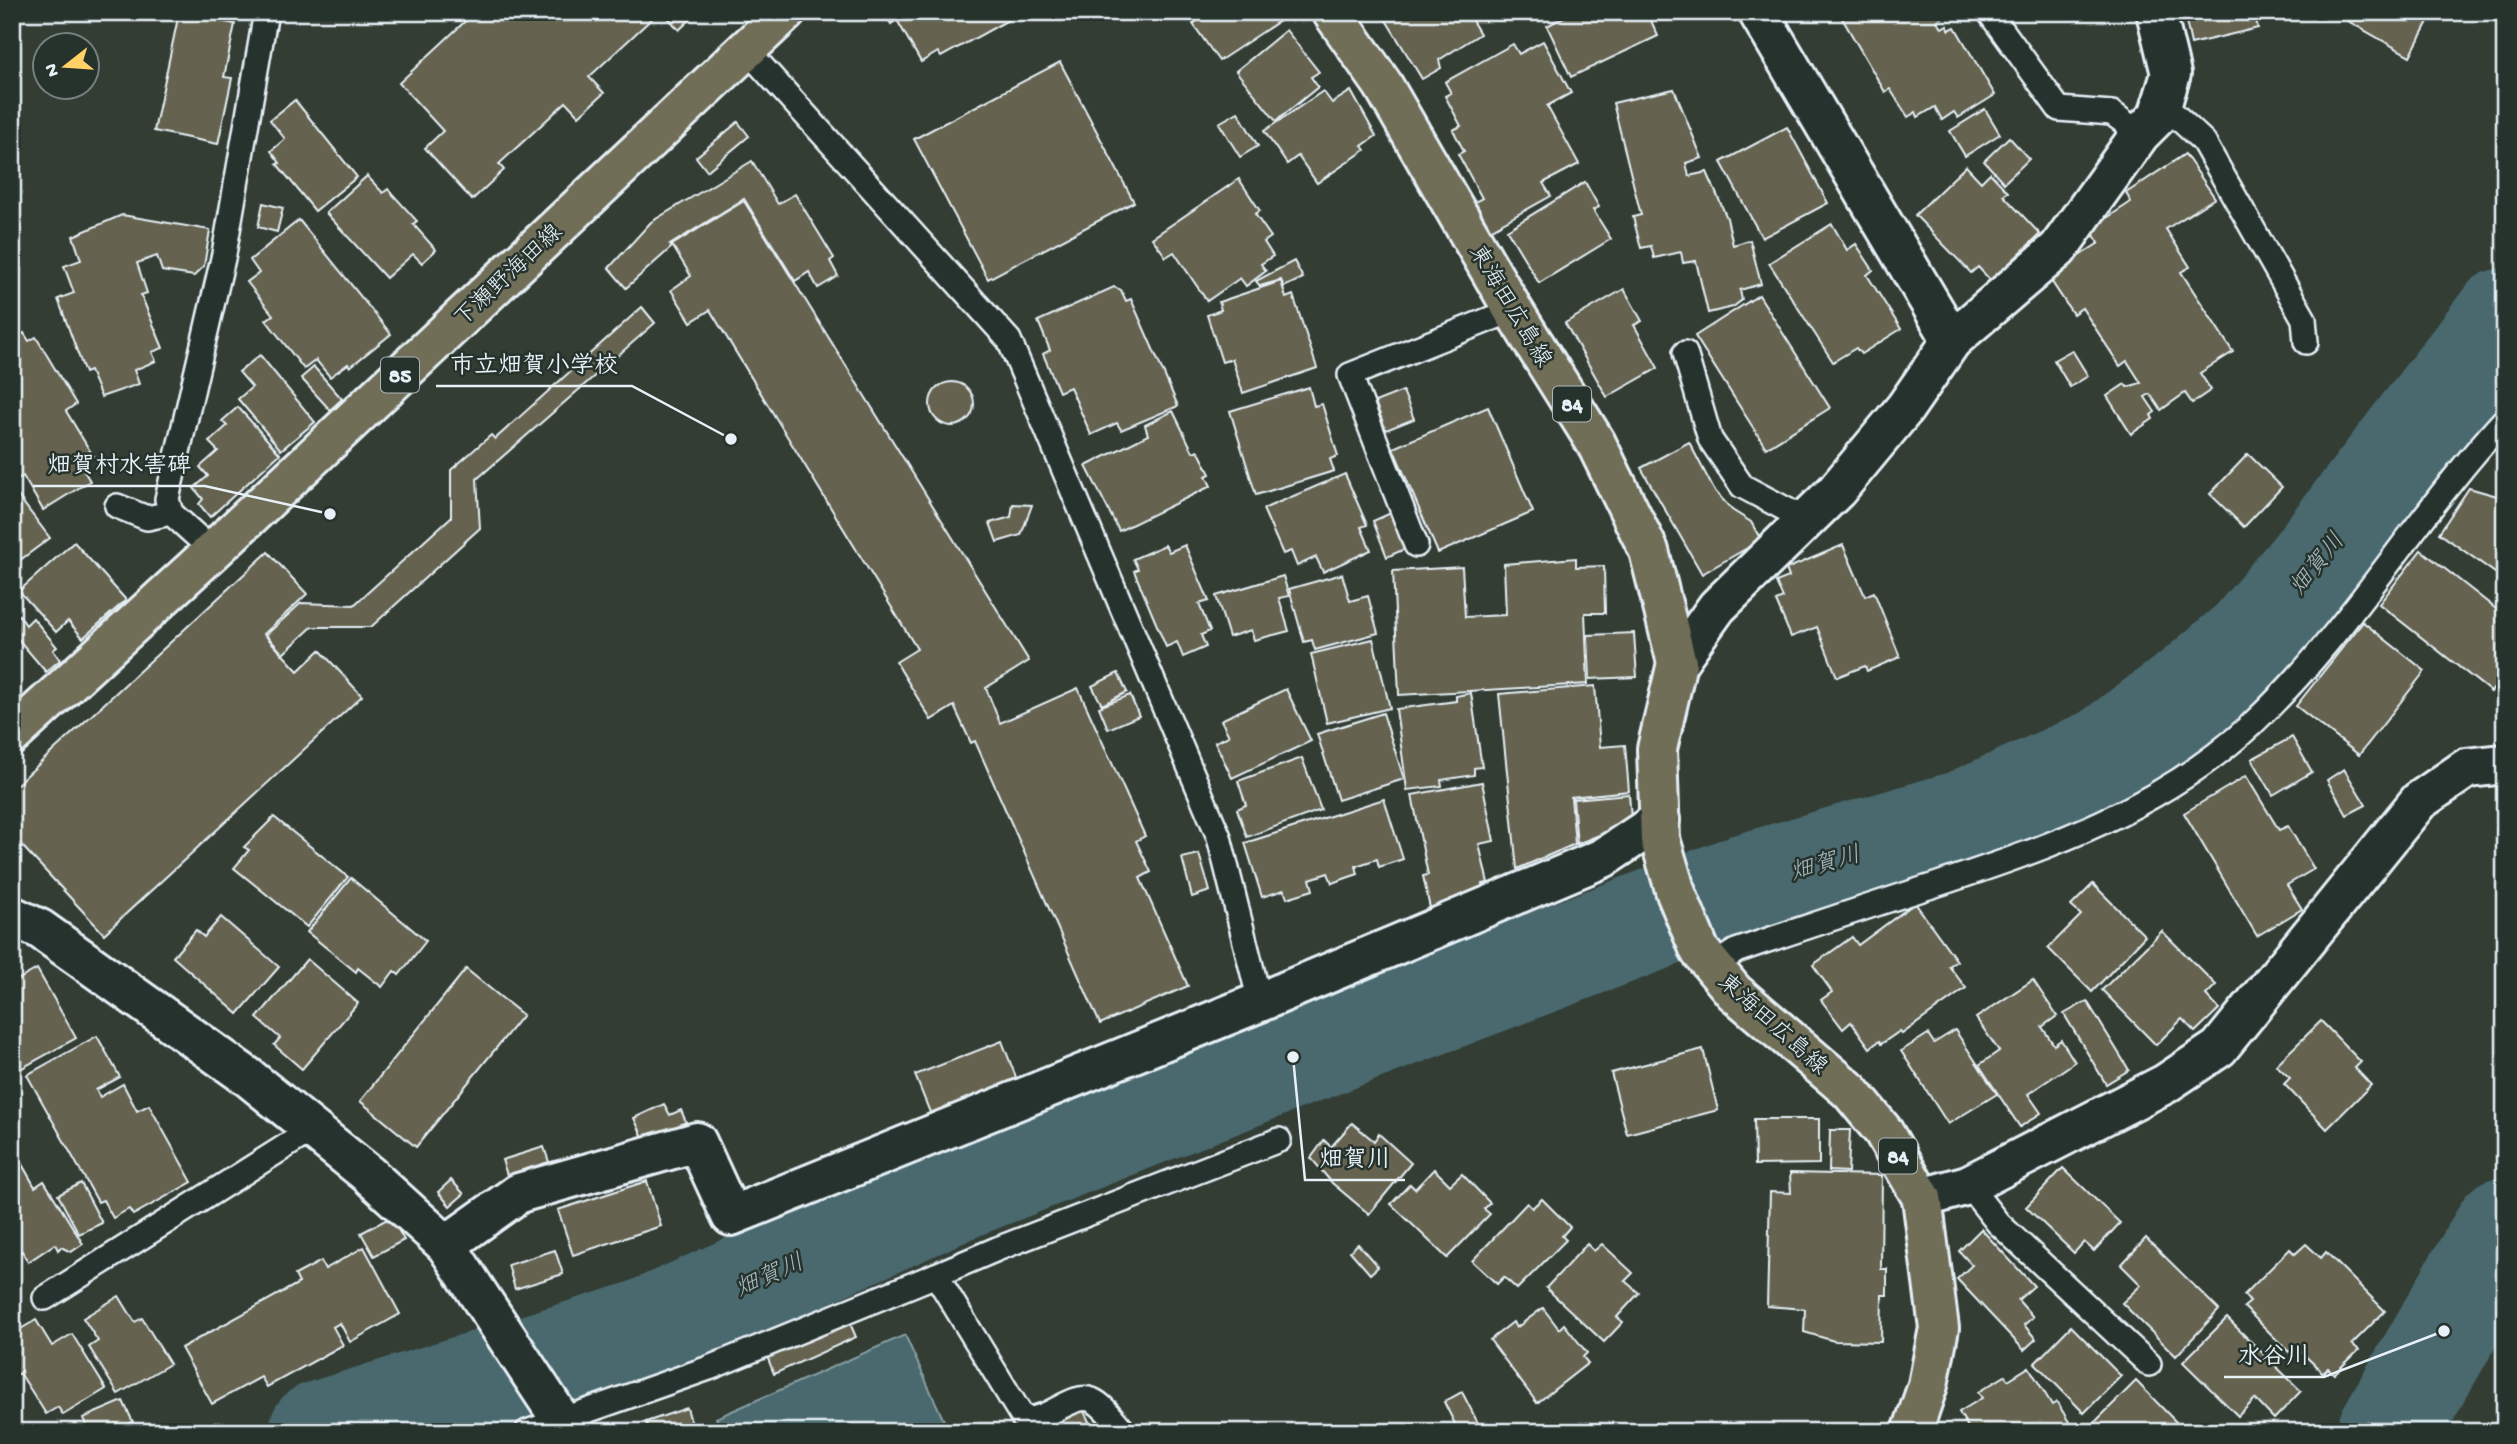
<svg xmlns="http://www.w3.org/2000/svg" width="2517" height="1444" font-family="'Gochi Hand','Klee One',sans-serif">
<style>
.water{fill:#48696e;stroke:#889fa5;stroke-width:2}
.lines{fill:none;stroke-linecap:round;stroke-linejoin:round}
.river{stroke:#48696e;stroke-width:102}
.building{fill:#65634f;stroke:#e8f1f8;stroke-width:2}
.lane-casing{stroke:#e8f1f8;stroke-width:28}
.street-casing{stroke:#e8f1f8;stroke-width:44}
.primary-casing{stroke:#e8f1f8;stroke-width:44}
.lane{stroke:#26332d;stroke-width:23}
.street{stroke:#26332d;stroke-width:38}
.primary{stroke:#716e59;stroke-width:38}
.labels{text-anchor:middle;stroke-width:5;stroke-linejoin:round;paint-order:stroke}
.shield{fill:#26332d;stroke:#aeb8bb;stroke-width:2}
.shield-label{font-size:21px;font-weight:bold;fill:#e8f1f8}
.street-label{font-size:23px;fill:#e8f1f8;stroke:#26332d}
.water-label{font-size:24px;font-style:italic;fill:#a8bbc1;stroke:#26332d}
.leader{fill:none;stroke:#e8f1f8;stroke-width:2.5}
.callout-dot{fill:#e8f1f8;stroke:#26332d;stroke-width:2.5}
.callout-label{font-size:24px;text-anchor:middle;font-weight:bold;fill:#e8f1f8;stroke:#26332d;stroke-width:5;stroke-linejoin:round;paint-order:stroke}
</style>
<rect width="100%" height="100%" fill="#333d34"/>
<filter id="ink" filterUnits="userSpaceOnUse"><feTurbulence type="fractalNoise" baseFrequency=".0143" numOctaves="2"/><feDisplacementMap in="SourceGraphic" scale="14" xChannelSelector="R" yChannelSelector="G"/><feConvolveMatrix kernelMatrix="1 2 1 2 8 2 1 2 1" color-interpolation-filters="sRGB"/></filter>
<g filter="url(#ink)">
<path class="water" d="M905,1335L949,1432H723L716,1418Z"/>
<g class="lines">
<g class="river">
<path d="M320,1432L643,1331L959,1189L1293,1057L1747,884L1964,821L2106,757L2197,689L2253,641L2313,569L2505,319"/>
<path d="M2388,1432L2505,1228"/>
</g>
</g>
<g class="building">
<path d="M475,12H659L589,77L604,93L579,116L566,102L499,164L504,170L472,200L425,148L443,131L399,83Z"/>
<path d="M663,12H698L679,30Z"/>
<path d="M884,12H1018L1019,14L941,57L938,52L921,62L897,20L891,24Z"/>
<path d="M1156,12H1199L1195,16Z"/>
<path d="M1209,12H1293L1219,61L1193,24Z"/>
<path d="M1381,12H1467L1480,34L1439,60L1441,68L1422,79Z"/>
<path d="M1573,12H1647L1658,36L1571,77L1547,26Z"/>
<path d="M1950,12L1937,21L1942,28L1947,25L1949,30L1955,27L1995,95L1958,118L1954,112L1942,120L1935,107L1918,117L1916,112L1908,117L1890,89L1885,92L1839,13Z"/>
<path d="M2184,12H2254L2258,28L2191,44Z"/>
<path d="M2332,12H2433L2410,56Z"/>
<path d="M179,13L235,24L224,77L232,78L218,144L154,131Z"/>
<path d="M1286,30L1319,72L1311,77L1318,87L1276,121L1236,71Z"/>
<path d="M1543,41L1571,93L1547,106L1579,164L1543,183L1551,196L1490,230L1475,202L1482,198L1458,154L1464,151L1453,130L1461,126L1445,96L1451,93L1445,82L1513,44L1519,54Z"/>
<path d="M1060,62L1134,202L988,279L914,139Z"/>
<path d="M1674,89L1702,158L1686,163L1689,176L1707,172L1727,218L1733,245L1750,240L1761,284L1740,290L1742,300L1733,307L1708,313L1696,261L1683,263L1681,252L1654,258L1651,246L1641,248L1633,217L1641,215L1613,103Z"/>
<path d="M1323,91L1332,103L1351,91L1376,136L1362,146L1365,150L1317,183L1298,156L1287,164L1264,131Z"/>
<path d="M295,100L357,177L315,211L277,164L280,163L271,151L285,139L270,120Z"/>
<path d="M1985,109L2000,134L1965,156L1950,131Z"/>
<path d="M1238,112L1258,146L1240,157L1219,123Z"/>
<path d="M738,122L749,136L707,171L696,157Z"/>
<path d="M1787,127L1828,203L1762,238L1721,162Z"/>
<path d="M2009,137L2029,159L2004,183L1984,161Z"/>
<path d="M2185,154L2215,198L2166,229L2190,267L2181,272L2233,352L2200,373L2211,390L2192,403L2185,393L2161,410L2150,394L2145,397L2155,412L2151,415L2153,419L2131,434L2107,396L2125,384L2127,387L2141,383L2127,361L2120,366L2082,308L2073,314L2048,276L2099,243L2090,229L2131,202L2126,193Z"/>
<path d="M752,161L778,204L795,194L834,258L830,261L838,276L818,288L809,272L795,281L744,199L670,245L672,247L626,288L609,268L651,222Z"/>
<path d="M1966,166L1981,182L1990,173L2008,192L2003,195L2040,234L1991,281L1978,267L1971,273L1915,215Z"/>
<path d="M367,176L383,193L388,189L417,221L413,224L436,250L422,263L413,254L386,278L326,213Z"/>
<path d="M1239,179L1260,211L1255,214L1271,237L1264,242L1273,256L1261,264L1266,271L1246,286L1240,278L1207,301L1174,252L1166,257L1152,238Z"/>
<path d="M1585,182L1599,207L1593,210L1611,239L1539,283L1507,230Z"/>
<path d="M744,201L1029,661L986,688L1000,723L1078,688L1145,836L1136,841L1151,872L1140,878L1188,986L1100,1024L975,741L971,743L954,706L931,720L896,662L917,649L710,310L691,322L671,290L691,276L672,245Z"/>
<path d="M263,203L283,208L277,232L258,227Z"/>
<path d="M122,215L210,230L204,266L194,276L162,271L157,256L137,263L147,293L141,295L163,348L152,352L156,361L134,370L139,384L101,397L90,371L85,373L58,299L74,293L64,266L81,260L73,236Z"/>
<path d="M299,220L391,334L350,367L348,364L330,377L316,360L304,369L266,320L273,315L247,282L259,273L250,260Z"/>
<path d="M1832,224L1847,250L1856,244L1873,270L1867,275L1901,329L1861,354L1856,348L1833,362L1769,263Z"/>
<path d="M1294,261L1303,278L1284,287L1281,280L1260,286L1256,281Z"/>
<path d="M1281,281L1286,298L1293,295L1317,368L1243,393L1232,359L1222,362L1207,315L1221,310L1219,302Z"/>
<path d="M1114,287L1121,290L1126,301L1131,299L1178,406L1121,430L1117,423L1091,435L1070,387L1059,392L1043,354L1050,350L1038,321Z"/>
<path d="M1624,289L1642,321L1634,325L1658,368L1607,397L1565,323Z"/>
<path d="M1759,295L1830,408L1766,448L1695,336Z"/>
<path d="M642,307L655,323L477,479L480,528L371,627H312L283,654L266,635L301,603L354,605L451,517V470L491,435L495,439Z"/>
<path d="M24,333L29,341L36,337L76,404L66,411L93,456L80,464L90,481L43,510L23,476L16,480L12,474V341Z"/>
<path d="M2072,350L2088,376L2070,387L2054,360Z"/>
<path d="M260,355L315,422L281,450L238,399L252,387L239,372Z"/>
<path d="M314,367L342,399L330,410L301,378Z"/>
<circle cx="952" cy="404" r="22"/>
<path d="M1309,387L1314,406L1322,404L1338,456L1330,459L1334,471L1256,495L1230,411Z"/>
<path d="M1403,391L1414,419L1386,430L1375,402Z"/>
<path d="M238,407L280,454L210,517L199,504L203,499L194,488L208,476L200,467L218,451L209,442L227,426L222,421Z"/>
<path d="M1488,407L1533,512L1438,553L1393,448Z"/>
<path d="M1173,411L1193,452L1198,450L1210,474L1206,476L1211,486L1119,531L1086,466L1148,435L1145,425Z"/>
<path d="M1689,442L1714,490L1732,510L1751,522L1761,540L1702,574L1641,468Z"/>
<path d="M2248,454L2282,487L2244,527L2210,494Z"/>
<path d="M1345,474L1367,525L1361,527L1371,550L1323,572L1316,557L1297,566L1291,551L1283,554L1263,509Z"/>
<path d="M12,488L50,538L12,566Z"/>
<path d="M2469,488L2497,496L2505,502V580L2439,533Z"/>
<path d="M1013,504L1032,505L1021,535L997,542L990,523L1011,517Z"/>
<path d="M1393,512L1407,548L1387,557L1373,521Z"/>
<path d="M74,542L126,600L83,638L68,621L56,632L19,591Z"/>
<path d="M1165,545L1169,552L1185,545L1209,601L1199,604L1210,631L1201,635L1206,647L1183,657L1177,642L1166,647L1134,571L1138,569L1133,559Z"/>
<path d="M1843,545L1865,596L1874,592L1900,657L1867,671L1865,666L1837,677L1817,627L1791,637L1776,601L1783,598L1776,582L1789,577L1786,569Z"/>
<path d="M2421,550L2505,616V674L2491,692L2379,604Z"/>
<path d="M268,552L307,594L264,634L298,671L320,650L362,696L104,934L12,835V789Z"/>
<path d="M1576,558V567L1604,566L1605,613H1585L1588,684L1399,695L1393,571L1462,567L1465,617L1506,615L1504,564Z"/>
<path d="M1342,574L1350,601L1368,596L1378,633L1315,650L1312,640L1304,642L1289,589Z"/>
<path d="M1283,576L1289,596L1279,598L1289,631L1254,640L1251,630L1229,637L1216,596Z"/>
<path d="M19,615L26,625L33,618L57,647L53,650L60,660L46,672L12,632V621Z"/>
<path d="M2363,622L2425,671L2359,755L2296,706Z"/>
<path d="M1634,633L1637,677L1590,679L1588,635Z"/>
<path d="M1373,639L1390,708L1327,723L1311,654Z"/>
<path d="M12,665L19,695L12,696Z"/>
<path d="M1118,673L1127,692L1102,705L1092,686Z"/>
<path d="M1595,686L1600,747L1625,745L1629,791L1571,797L1575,844L1517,869L1499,694Z"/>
<path d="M1286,689L1311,741L1232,778L1215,742L1229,736L1221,720Z"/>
<path d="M1471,693L1482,767L1474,768V775L1441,780L1442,786L1407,790L1396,709L1456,701V696Z"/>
<path d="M1130,695L1139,716L1108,729L1099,707Z"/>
<path d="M1383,713L1404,779L1338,800L1317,734Z"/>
<path d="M2292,737L2312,772L2273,795L2252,759Z"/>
<path d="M1302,758L1321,810L1247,837L1237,809L1246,805L1238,781Z"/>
<path d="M2344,769L2366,805L2347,815L2327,780Z"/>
<path d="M2246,776L2279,830L2288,826L2314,869L2287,885L2302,909L2257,936L2184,813Z"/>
<path d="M1482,782L1494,841L1479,844L1488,883L1482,884L1485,896L1433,922L1423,876L1428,875L1412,795Z"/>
<path d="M1629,794L1631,818L1619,827L1577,844L1573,799Z"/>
<path d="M1384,799L1403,859L1379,867L1377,859L1356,866L1358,874L1332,883L1328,873L1310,879L1313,890L1287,898L1284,890L1262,897L1245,843Z"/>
<path d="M274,817L348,877L307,927L234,868L249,850L244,847Z"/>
<path d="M1199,854L1210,891L1192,897L1182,858Z"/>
<path d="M351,878L426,941L399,975L394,971L382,987L358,968L356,972L307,932Z"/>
<path d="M2093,884L2145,936L2092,992L2048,948L2081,915L2071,906Z"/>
<path d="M1915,903L1957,961L1949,966L1966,988L1902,1034L1900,1031L1881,1044L1879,1041L1870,1048L1851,1022L1843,1029L1821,1000L1832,992L1813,965L1852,937L1858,945Z"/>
<path d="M221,917L279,967L238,1014L173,957L196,930L204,937Z"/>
<path d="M2162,931L2216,985L2206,995L2219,1009L2195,1032L2182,1019L2156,1045L2102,990Z"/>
<path d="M307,959L358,1003L302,1069L274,1045L280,1038L257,1018Z"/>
<path d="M37,969L76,1038L13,1073L12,983Z"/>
<path d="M466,969L523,1015L416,1147L360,1101Z"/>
<path d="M2033,980L2057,1016L2042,1027L2054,1045L2061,1040L2075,1062L2028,1094L2041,1113L2020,1127L1979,1065L1999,1051L1976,1018Z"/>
<path d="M2087,1001L2129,1070L2106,1084L2064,1014Z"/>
<path d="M2321,1021L2361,1062L2355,1068L2371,1085L2327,1129L2284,1084L2290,1078L2276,1065Z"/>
<path d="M1955,1030L1997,1094L1948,1124L1901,1051L1928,1034L1934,1043Z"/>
<path d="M97,1036L120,1077L96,1090L100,1097L123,1084L137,1111L149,1105L192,1182L133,1215L129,1209L113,1218L103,1200L98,1202L27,1075Z"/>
<path d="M1002,1041L1017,1080L931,1115L915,1075Z"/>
<path d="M1703,1049L1718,1110L1627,1134L1611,1073Z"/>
<path d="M664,1104L670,1115L681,1110L686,1122L675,1127L677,1133L647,1146L634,1118Z"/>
<path d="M1754,1119H1819V1164L1755,1165Z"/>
<path d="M1352,1123L1374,1141L1379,1134L1411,1163L1369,1214L1332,1183L1311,1158L1324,1140L1331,1147Z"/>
<path d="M1830,1130H1850L1848,1172L1829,1171Z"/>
<path d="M544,1147L549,1162L507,1175L502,1160Z"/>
<path d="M19,1159L35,1187L44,1181L83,1244L71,1252L61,1247L58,1250L55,1244L28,1262L22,1251L12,1257V1163Z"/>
<path d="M2063,1168L2120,1223L2094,1251L2084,1242L2074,1253L2026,1207Z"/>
<path d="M1434,1169L1450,1185L1462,1174L1490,1203L1484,1209L1490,1214L1447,1258L1391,1204L1410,1184L1415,1189Z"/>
<path d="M1790,1173L1882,1175L1881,1269H1887V1295H1882L1881,1342L1834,1341L1804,1332L1805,1309L1767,1306L1770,1192L1791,1193Z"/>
<path d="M451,1180L464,1194L450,1206L438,1192Z"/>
<path d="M647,1181L661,1226L573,1255L558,1210Z"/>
<path d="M81,1183L102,1223L79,1234L58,1195Z"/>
<path d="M1542,1199L1570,1227L1562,1236L1566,1240L1517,1289L1504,1277L1497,1284L1472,1261L1527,1203L1532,1208Z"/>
<path d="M391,1217L404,1240L374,1256L361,1233Z"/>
<path d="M1981,1229L2034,1286L2018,1300L2033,1317L2024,1325L2036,1339L2024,1350L1957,1279L1972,1265L1959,1251Z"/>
<path d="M2146,1238L2219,1310L2176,1356L2122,1303L2141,1285L2121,1265Z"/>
<path d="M1358,1244L1378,1267L1370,1274L1350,1251Z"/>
<path d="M1587,1244L1594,1251L1602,1244L1633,1273L1625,1281L1639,1293L1617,1317L1623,1322L1604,1342L1546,1288Z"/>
<path d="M2306,1244L2321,1258L2326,1252L2385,1311L2352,1344L2359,1350L2334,1374L2328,1368L2323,1373L2295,1346L2289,1352L2244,1307L2250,1302L2244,1295L2290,1249L2295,1254Z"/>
<path d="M364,1247L400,1314L350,1342L340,1323L333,1327L343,1345L267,1387L261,1377L212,1404L181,1348L299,1283L295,1275L321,1261L325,1269Z"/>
<path d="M555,1250L563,1274L515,1289L508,1265Z"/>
<path d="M119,1296L135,1322L142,1318L170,1364L118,1394L89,1347L98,1341L83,1318Z"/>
<path d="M1543,1308L1559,1329L1564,1324L1587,1353L1583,1357L1588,1363L1537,1403L1490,1340L1513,1322L1516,1328Z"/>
<path d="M2227,1318L2301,1391L2274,1419L2255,1399L2238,1416L2183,1362Z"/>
<path d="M36,1320L52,1346L72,1334L106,1389L63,1415L58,1407L46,1414L20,1373L12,1378V1334Z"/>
<path d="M849,1321L856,1337L774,1374L767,1356Z"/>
<path d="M2071,1326L2121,1376L2084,1413L2035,1363Z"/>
<path d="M2029,1367L2052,1405L2057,1402L2075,1432H1971L1959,1412L1982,1398L1978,1392L2005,1376L2008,1380Z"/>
<path d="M2136,1381L2178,1424L2170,1432H2099L2092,1425Z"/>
<path d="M1462,1392L1479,1425L1467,1432H1459L1444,1402Z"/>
<path d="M123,1401L133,1422L110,1432H89L83,1418Z"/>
<path d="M1081,1405L1094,1432H1023Z"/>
<path d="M687,1408L694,1432H649L646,1422Z"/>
<path d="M2240,1426L2254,1432H2237Z"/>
</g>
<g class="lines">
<g class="lane-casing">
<g id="lane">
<path d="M1989,12L2059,109L2112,113L2140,134"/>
<path d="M746,49L1009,340L1219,837L1260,1002"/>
<path d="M2162,103L2203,141L2304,319L2306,342"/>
<path d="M1685,353L1710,439L1742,486L1806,520"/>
<path d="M117,506L147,518L171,513"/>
<path d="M1416,545L1350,375L1513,310"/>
<path d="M213,551L171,513L167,499L224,254L266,12"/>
<path d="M1713,966L1736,951L1765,941C1822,922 1878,903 1935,885C2050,847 2162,808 2252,724C2349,633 2415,516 2505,419"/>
<path d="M1968,1185L1998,1223L2149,1364"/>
<path d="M936,1275L997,1249L1279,1140"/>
<path d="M45,1298L313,1129"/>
<path d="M527,1432L709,1368L936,1275L1023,1418C1046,1424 1073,1391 1092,1400C1104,1405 1116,1423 1125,1432"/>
</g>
</g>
<g class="street-casing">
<g id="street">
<path d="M1758,12L1952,340"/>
<path d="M1677,663L1717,607L1837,490L1905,408L1952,340L2058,249L2140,134L2158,116L2171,74L2156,12"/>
<path d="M12,916L40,929L248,1077L368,1174L446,1245L569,1432"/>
<path d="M1922,1198L1968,1185L2165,1084L2219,1048L2419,801L2467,768L2505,764"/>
<path d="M446,1245L519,1193L697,1142L731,1216L1260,1002L1603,858L1660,820"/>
</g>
</g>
<g class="primary-casing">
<g id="primary">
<path d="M1332,12L1383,85L1513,310L1596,443L1649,551L1677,663L1657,749L1660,839L1676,893L1700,951L1734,992L1850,1091L1883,1131L1922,1198L1939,1328L1928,1385L1912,1432"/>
<path d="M12,735L213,551L786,12"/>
</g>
</g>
<use href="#lane" class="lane"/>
<use href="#street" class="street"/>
<use href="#primary" class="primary"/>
</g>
</g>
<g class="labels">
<g class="shield">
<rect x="381" y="357.5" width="38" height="35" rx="5"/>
<rect x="1553" y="386.5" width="38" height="35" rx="5"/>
<rect x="1879" y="1138.5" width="38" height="35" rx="5"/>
</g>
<g class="shield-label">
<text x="400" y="382">85</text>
<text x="1572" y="411">84</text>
<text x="1898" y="1163">84</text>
</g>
<g class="street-label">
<text transform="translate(507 274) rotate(-43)" y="8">下瀬野海田線</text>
<text transform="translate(1512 305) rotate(59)" y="8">東海田広島線</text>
<text transform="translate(1774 1023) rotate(42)" y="8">東海田広島線</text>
</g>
<g class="water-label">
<text transform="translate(2316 563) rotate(-51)" y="8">畑賀川</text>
<text transform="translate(1825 862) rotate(-16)" y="8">畑賀川</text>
<text transform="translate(769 1274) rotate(-24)" y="8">畑賀川</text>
</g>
</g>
<path class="leader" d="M731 439L632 386H436M330 514L205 486H33M1293 1057L1305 1180H1405M2444 1331L2324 1377H2224"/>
<g class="callout-dot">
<circle cx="731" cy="439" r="7"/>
<circle cx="330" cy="514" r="7"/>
<circle cx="1293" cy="1057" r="7"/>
<circle cx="2444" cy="1331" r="7"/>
</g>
<g class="callout-label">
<text x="534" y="372">市立畑賀小学校</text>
<text x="119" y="472">畑賀村水害碑</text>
<text x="1355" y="1166">畑賀川</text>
<text x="2274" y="1363">水谷川</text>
</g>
<rect width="2517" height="1444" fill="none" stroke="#26332d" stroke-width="42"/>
<rect x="21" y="21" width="2475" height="1402" fill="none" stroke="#e8f1f8" stroke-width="2.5" filter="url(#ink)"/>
<g transform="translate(66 66) rotate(253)"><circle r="33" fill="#26332d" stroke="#747f7e" stroke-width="2"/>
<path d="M0-5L12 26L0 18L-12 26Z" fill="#ffd166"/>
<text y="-10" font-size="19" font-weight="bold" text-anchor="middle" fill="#e8f1f8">N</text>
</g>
</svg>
